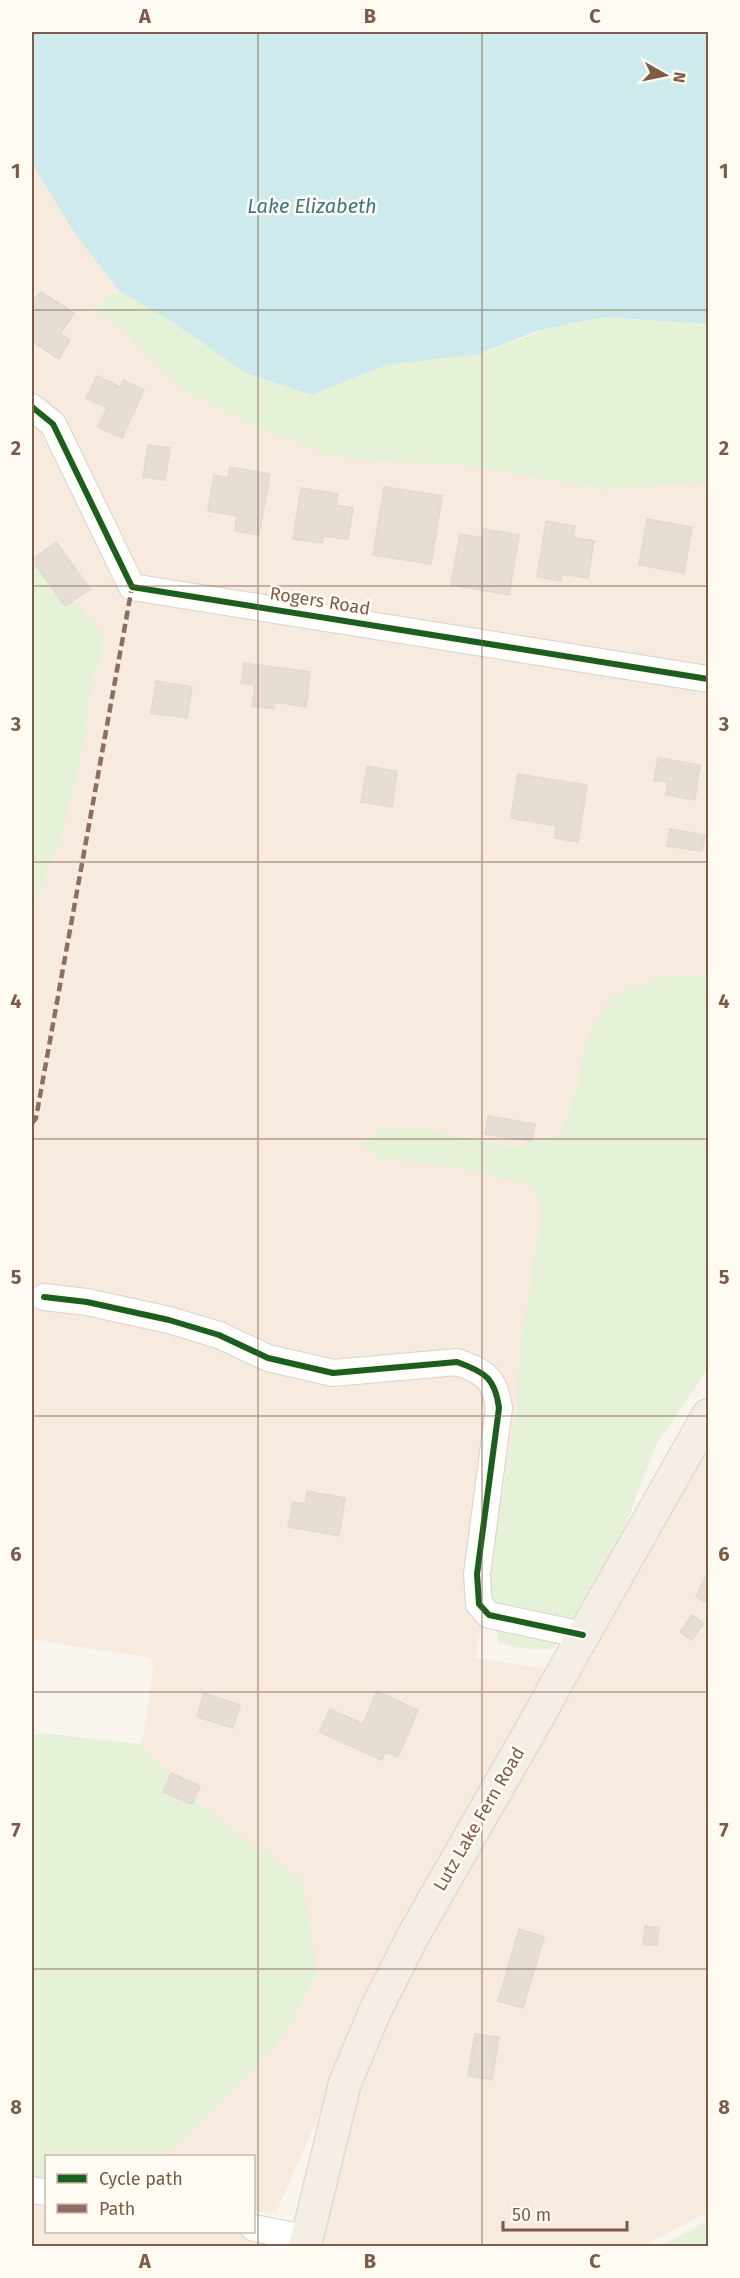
<svg xmlns="http://www.w3.org/2000/svg" width="740" height="2278" font-family="'Fira Sans',sans-serif">
<style>
.residential{fill:#f6ebde}
.green{fill:#e6f2d7}
.water{fill:#ceeaec}
.building{fill:#e6ddd5;stroke:#e4d8cf;stroke-width:1.5}
.lines{fill:none;stroke-linecap:round;stroke-linejoin:round}
.minor-casing{stroke:#dad2cc;stroke-width:28}
.major-casing{stroke:#dbd1ca;stroke-width:34}
.minor{stroke:#fefefc;stroke-width:26}
.major{stroke:#f4eee6;stroke-width:32}
.quiet{stroke:#8d6e63;stroke-width:4.5;stroke-dasharray:9 4.5;stroke-linecap:butt}
.cycleway-casing{stroke:#fffaf2;stroke-width:10}
.cycleway{stroke:#1b5e20;stroke-width:6}
.grid{fill:none;stroke:#7d5b49;stroke-width:1.5;stroke-opacity:0.55}
.labels{text-anchor:middle;stroke-width:5;stroke-linejoin:round;paint-order:stroke}
.street-label{font-size:18px;fill:#7d5b49;stroke:#fffaf2}
.water-label{font-size:20px;font-style:italic;fill:#3a7884;stroke:#fffaf2}
.neatline{fill:none;stroke:#7d5b49;stroke-width:2}
.grid-label{font-size:20px;text-anchor:middle;font-weight:bold;fill:#7d5b49}
</style>
<rect width="100%" height="100%" fill="#f9f5ee"/>
<g class="residential">
<path d="M32,164L76,235L118,290L96,309L126,333L333,456L373,461L457,464L606,490L681,483L708,485V975L663,976L585,1043L576,1090L561,1133L518,1148L471,1138L555,1180L476,1658L547,1669L376,1984L276,2213L254,2211V2156H156L175,2146L225,2099L276,2046L318,1976L205,1809L139,1744L144,1733L153,1669V1662L150,1658L32,1639V911L62,836L79,766L92,687L105,638L64,590L32,561Z"/>
<path d="M708,1434V2212L643,2246H315L354,2086L385,2012Z"/>
<path d="M32,2192L46,2195V2232H233L288,2242V2246H32Z"/>
</g>
<g class="green">
<path d="M118,290L174,323L312,395L386,365L485,352L544,330L604,317L705,324L708,322V485L681,483L606,490L457,464L373,461L333,456L258,428L186,392L126,333L95,309Z"/>
<path d="M32,561L64,590L105,637L92,687L79,766L62,836L32,911Z"/>
<path d="M708,975V1369L657,1443L620,1540L586,1605L552,1649H527L499,1643L486,1581L492,1535L504,1485L516,1413L520,1349L542,1210L533,1186L476,1171L430,1163L386,1160L360,1144L381,1130L417,1128L518,1148L561,1133L576,1090L585,1043L609,999L663,976Z"/>
<path d="M44,1733L139,1744L205,1809L302,1880L318,1975L276,2046L225,2099L175,2147L156,2156H46V2180L32,2176V1736Z"/>
<path d="M708,2221V2246H660Z"/>
</g>
<path class="water" d="M32,32H708V322L705,324L604,317L537,331L479,354L386,365L312,395L246,373L174,323L118,290L76,235L32,164Z"/>
<g class="building">
<path d="M41,292L74,313L60,334L70,340L59,359L32,341V302Z"/>
<path d="M97,376L120,387L123,380L144,390L122,438L98,427L107,408L86,398Z"/>
<path d="M148,445L170,448L165,480L143,477Z"/>
<path d="M230,467L270,474L259,535L235,531L237,516L208,511L214,475L228,478Z"/>
<path d="M384,487L442,496L431,564L373,555Z"/>
<path d="M301,488L338,494L336,505L353,508L348,539L323,536L322,543L293,539Z"/>
<path d="M647,519L692,527L684,573L639,565Z"/>
<path d="M546,521L575,526L573,537L594,541L588,578L562,574L561,581L537,577Z"/>
<path d="M484,529L519,535L509,595L451,585L460,534L483,538Z"/>
<path d="M56,542L90,589L65,606L32,560Z"/>
<path d="M244,663L310,672L306,707L275,702L274,709L252,706L255,685L241,683Z"/>
<path d="M156,681L192,687L187,718L151,713Z"/>
<path d="M658,758L700,765L695,800L666,795L668,782L654,780Z"/>
<path d="M367,766L397,771L392,807L361,802Z"/>
<path d="M518,774L587,785L578,842L555,838L556,826L511,818Z"/>
<path d="M670,829L705,835L702,851L667,846Z"/>
<path d="M488,1116L535,1124L532,1141L485,1134Z"/>
<path d="M307,1491L345,1498L339,1536L288,1527L293,1502L305,1504Z"/>
<path d="M708,1572V1603L696,1597Z"/>
<path d="M692,1615L704,1623L692,1640L680,1632Z"/>
<path d="M377,1691L418,1710L398,1757L385,1752L382,1760L319,1732L330,1709L363,1724Z"/>
<path d="M204,1693L240,1705L233,1728L197,1717Z"/>
<path d="M171,1773L200,1786L192,1804L163,1792Z"/>
<path d="M645,1926L659,1928L657,1946L643,1944Z"/>
<path d="M519,1929L544,1937L523,2008L498,2001Z"/>
<path d="M475,2034L499,2037L492,2080L468,2076Z"/>
</g>
<g class="lines">
<g class="minor-casing">
<g id="minor">
<path d="M32,407L53,424L132,587L708,679"/>
<path d="M44,1297L87,1302L169,1320L219,1335L268,1358L333,1373L457,1362C485,1372 495,1378 499,1408L477,1574L479,1604L489,1615L583,1635"/>
<path d="M32,2190L46,2192"/>
<path d="M254,2228L306,2238"/>
</g>
</g>
<g class="major-casing">
<path id="major" d="M305,2246L345,2083L376,2009L413,1936L541,1712L566,1666L708,1415"/>
</g>
<use href="#minor" class="minor"/>
<use href="#major" class="major"/>
<path class="quiet" d="M32,1123L36,1118L132,587"/>
<g class="cycleway-casing">
<g id="cycleway">
<path d="M32,407L53,424L132,587L708,679"/>
<path d="M44,1297L87,1302L169,1320L219,1335L268,1358L333,1373L457,1362C485,1372 495,1378 499,1408L477,1574L479,1604L489,1615L583,1635"/>
</g>
</g>
<use href="#cycleway" class="cycleway"/>
</g>
<path class="grid" d="M258,32V2246M482,32V2246M32,310H708M32,586H708M32,862H708M32,1139H708M32,1416H708M32,1692H708M32,1969H708"/>
<g class="labels">
<g class="street-label">
<text transform="translate(320 601) rotate(9)" y="6">Rogers Road</text>
<text transform="translate(479 1819) rotate(-60)" y="6">Lutz Lake Fern Road</text>
</g>
<g class="water-label">
<text x="312" y="213">Lake Elizabeth</text>
</g>
</g>
<rect width="740" height="2278" fill="none" stroke="#fffaf2" stroke-width="66"/>
<rect x="45" y="2155" width="210" height="78" fill="#fffaf2" stroke="#cbbaae" stroke-width="1.5"/>
<rect x="57" y="2174" width="30" height="9" fill="#1b5e20" stroke="#cbbaae" stroke-width="1.5"/>
<text x="99" y="2185" font-size="18" fill="#7d5b49">Cycle path</text>
<rect x="57" y="2204" width="30" height="9" fill="#8d6e63" stroke="#cbbaae" stroke-width="1.5"/>
<text x="99" y="2215" font-size="18" fill="#7d5b49">Path</text>
<g transform="translate(665 75) rotate(99)" stroke="#fffaf2" stroke-width="4.5" paint-order="stroke">
<path d="M0-4.5L10 22L0 15L-10 22Z" fill="#7d5b49"/>
<text y="-9" font-size="16" font-weight="bold" text-anchor="middle" fill="#7d5b49">N</text>
</g>
<path d="M503 2221v9h124v-9" fill="none" stroke="#7d5b49" stroke-width="3"/>
<text x="512" y="2221" font-size="18" fill="#7d5b49" stroke="#fffaf2" stroke-width="4.5" paint-order="stroke">50 m</text>
<rect x="33" y="33" width="674" height="2212" class="neatline"/>
<g class="grid-label">
<text x="145" y="23">A</text>
<text x="370" y="23">B</text>
<text x="595" y="23">C</text>
<text x="16" y="178">1</text>
<text x="724" y="178">1</text>
<text x="16" y="455">2</text>
<text x="724" y="455">2</text>
<text x="16" y="731">3</text>
<text x="724" y="731">3</text>
<text x="16" y="1008">4</text>
<text x="724" y="1008">4</text>
<text x="16" y="1284">5</text>
<text x="724" y="1284">5</text>
<text x="16" y="1561">6</text>
<text x="724" y="1561">6</text>
<text x="16" y="1837">7</text>
<text x="724" y="1837">7</text>
<text x="16" y="2114">8</text>
<text x="724" y="2114">8</text>
<text x="145" y="2268">A</text>
<text x="370" y="2268">B</text>
<text x="595" y="2268">C</text>
</g>
</svg>
